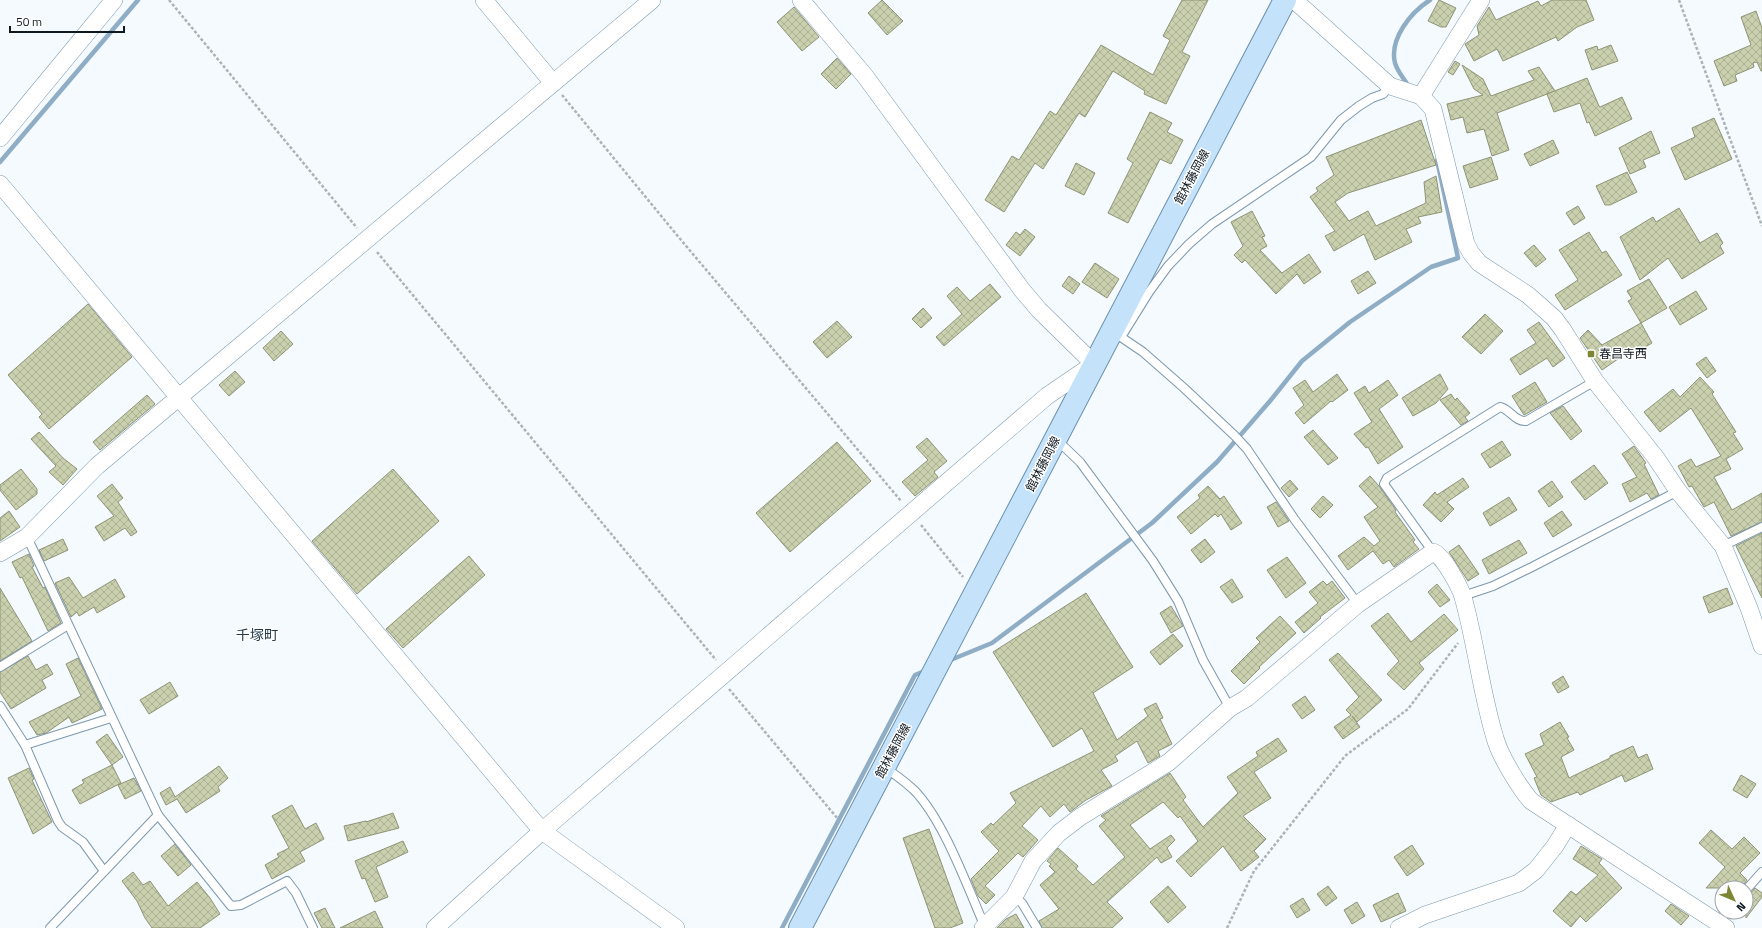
<svg xmlns="http://www.w3.org/2000/svg" width="1762" height="928" font-family="'Titillium Web','Noto Sans JP',sans-serif">
<style>
.lines{fill:none;stroke-linecap:round;stroke-linejoin:round}
.stream{stroke:#8fadc5;stroke-width:4.5}
.building{fill:url(#building-cross-hatch);stroke:#8e9374}
.lane-casing{stroke:#7d98ae;stroke-width:10}
.street-casing{stroke:#7d98ae;stroke-width:18}
.primary-casing{stroke:#6b90ad;stroke-width:24}
.path{stroke:#abb3b8;stroke-width:2.5;stroke-dasharray:3 2;stroke-linecap:butt}
.lane{stroke:#fff;stroke-width:8}
.street{stroke:#fff;stroke-width:17}
.primary{stroke:#c4e3fb;stroke-width:22}
.poi-dot{fill:#7c8633;stroke:#fff;stroke-width:1.5}
.labels{text-anchor:middle;stroke-width:3;stroke-linejoin:round;paint-order:stroke}
.street-label{font-size:12px;fill:#0d1820;stroke:#fff}
.poi-label{font-size:12px;fill:#0d1820;stroke:#fff;text-anchor:start}
.quarter-label{font-size:14px;fill:#213a4c;stroke:#fff}
</style>
<defs>
<pattern id="building-cross-hatch" width="8" height="8" patternUnits="userSpaceOnUse"><rect width="8" height="8" fill="#cad0ad"/><path d="M0 0l8 8M0 8l8-8" fill="none" stroke="#acb295"/></pattern>
</defs>
<rect width="100%" height="100%" fill="#f4fafe"/>
<g class="lines">
<g class="stream">
<path d="M1409,87C1405,80 1397,71 1395,63C1389,39 1411,12 1430,0"/>
<path d="M0,162L138,0"/>
<path d="M948,661L992,643L1152,523L1217,462L1270,401L1302,361L1350,322L1431,267L1458,258L1437,160"/>
<path d="M782,928L915,675L927,670"/>
</g>
</g>
<g class="building">
<path d="M882,0L903,21L887,35L868,13Z"/>
<path d="M1182,0H1208L1182,52L1190,56L1166,104L1144,94L1145,91L1113,71L1085,117L1079,113L1043,169L1035,163L1004,212L985,200L1012,156L1019,160L1050,111L1056,115L1101,45L1153,75L1170,40L1163,36Z"/>
<path d="M1439,0L1456,8L1446,27H1441L1428,21Z"/>
<path d="M1552,0H1586L1594,20L1577,27L1558,41L1556,37L1503,61L1497,49L1474,61L1465,44L1479,35L1477,26L1489,7L1496,20L1538,1L1541,6Z"/>
<path d="M794,7L819,37L802,51L777,22Z"/>
<path d="M1756,11L1762,28V71H1761L1757,62L1753,63L1754,67L1735,75L1737,81L1724,86L1714,61L1751,45L1741,17Z"/>
<path d="M1611,45L1618,61L1592,70L1585,50L1597,46L1598,50Z"/>
<path d="M837,58L851,74L836,89L821,74Z"/>
<path d="M1455,61L1460,64L1453,75L1448,72Z"/>
<path d="M1462,65L1483,79L1491,96L1534,80L1528,71L1539,67L1555,91L1497,113L1509,150L1492,156L1484,129L1467,133L1463,117L1451,120L1447,104L1483,95L1474,89Z"/>
<path d="M1587,78L1599,106L1600,107L1622,97L1632,119L1595,136L1589,122L1587,123L1580,103L1554,112L1547,94Z"/>
<path d="M1150,112L1172,123L1167,132L1183,140L1171,164L1160,159L1128,223L1108,213L1133,163L1127,159Z"/>
<path d="M1714,118L1732,159L1685,180L1671,148L1695,137L1692,128Z"/>
<path d="M1421,120L1436,165L1348,193L1335,202L1349,221L1368,211L1376,226L1426,203L1424,182L1436,176L1442,212L1418,217L1421,223L1406,229L1412,242L1375,260L1364,234L1334,251L1325,236L1335,231L1310,197L1318,191L1316,188L1334,175L1326,157Z"/>
<path d="M1651,131L1660,153L1643,160L1646,167L1630,174L1619,148Z"/>
<path d="M1553,140L1559,153L1530,166L1524,154Z"/>
<path d="M1491,157L1498,179L1470,188L1463,166Z"/>
<path d="M1076,163L1095,173L1084,195L1065,186Z"/>
<path d="M1627,172L1637,192L1610,205H1605L1596,186Z"/>
<path d="M1578,206L1585,218L1574,225L1566,213Z"/>
<path d="M1679,208L1700,243L1717,233L1723,243L1720,246L1724,253L1682,279L1668,258L1640,280L1620,237L1653,217L1656,222Z"/>
<path d="M1252,211L1265,236L1262,237L1267,246L1260,250L1282,273L1309,254L1321,272L1304,284L1297,274L1276,294L1245,260L1242,263L1234,255L1243,246L1231,222Z"/>
<path d="M1025,229L1035,237L1020,256L1006,245L1016,232L1020,235Z"/>
<path d="M1589,232L1602,253L1606,251L1622,275L1565,310L1555,295L1578,280L1559,250Z"/>
<path d="M1534,245L1546,259L1536,267L1524,253Z"/>
<path d="M1095,263L1119,279L1107,298L1082,282Z"/>
<path d="M1368,271L1376,283L1358,294L1351,281Z"/>
<path d="M1069,276L1080,284L1073,294L1062,286Z"/>
<path d="M1649,279L1667,308L1641,323L1628,301L1632,299L1627,291Z"/>
<path d="M990,284L1001,297L944,346L936,337L962,314L947,296L957,287L970,301Z"/>
<path d="M1696,291L1707,309L1680,325L1669,307Z"/>
<path d="M88,304L132,357L49,429L39,417L42,414L8,375Z"/>
<path d="M923,308L932,318L921,328L912,319Z"/>
<path d="M1485,314L1503,331L1481,354L1462,337Z"/>
<path d="M837,321L852,337L827,358L813,342Z"/>
<path d="M1539,322L1565,358L1553,367L1547,358L1520,375L1510,359L1536,343L1527,330Z"/>
<path d="M1641,323L1652,343L1630,356L1628,352L1602,370L1580,338L1588,330L1602,345Z"/>
<path d="M281,331L293,344L274,361L263,348Z"/>
<path d="M1706,357L1716,371L1707,378L1696,364Z"/>
<path d="M235,371L245,382L229,396L219,385Z"/>
<path d="M1337,374L1348,390L1332,402L1331,401L1304,424L1295,413L1304,405L1293,388L1305,380L1313,392Z"/>
<path d="M1440,374L1448,389L1436,403L1413,416L1402,398Z"/>
<path d="M1700,377L1714,392L1712,394L1736,432L1733,433L1743,449L1726,459L1731,469L1714,477L1732,510L1762,493V522L1731,536L1714,502L1704,507L1692,486L1689,487L1678,466L1691,459L1696,467L1721,456L1691,408L1660,432L1644,412L1673,389L1680,397Z"/>
<path d="M1388,380L1398,395L1379,409L1403,447L1378,464L1368,447L1366,448L1354,434L1372,422L1354,393L1365,386L1369,393Z"/>
<path d="M1535,382L1547,402L1524,415L1512,396Z"/>
<path d="M1451,394L1455,400L1457,398L1470,413L1465,417L1468,421L1461,425L1440,400Z"/>
<path d="M147,395L155,404L100,450L93,442Z"/>
<path d="M1563,406L1582,431L1571,440L1550,413Z"/>
<path d="M1313,430L1338,458L1328,465L1304,437Z"/>
<path d="M39,432L63,458L77,469L63,485L49,472L56,466L31,439Z"/>
<path d="M927,438L947,461L934,472L938,477L915,496L902,482L928,460L916,447Z"/>
<path d="M1502,441L1511,455L1490,468L1481,454Z"/>
<path d="M837,442L871,481L790,552L756,513Z"/>
<path d="M1634,446L1646,463L1644,464L1659,495L1651,499L1647,493L1630,502L1622,484L1637,477L1622,454Z"/>
<path d="M1594,465L1608,483L1585,500L1571,482Z"/>
<path d="M21,469L37,489V494L16,510L0,490V485Z"/>
<path d="M393,469L439,521L357,594L312,541Z"/>
<path d="M1370,476L1379,486L1396,510L1395,512L1415,540L1413,542L1419,549L1394,567L1389,560L1383,564L1373,551L1348,570L1338,556L1364,537L1374,546L1380,541L1364,517L1378,507L1359,486Z"/>
<path d="M1463,478L1469,487L1447,502L1454,509L1441,522L1423,505L1435,492L1437,495Z"/>
<path d="M1290,480L1298,489L1289,497L1281,488Z"/>
<path d="M1552,481L1563,497L1549,507L1538,491Z"/>
<path d="M112,484L123,498L118,502L137,532L131,536L125,528L104,541L95,527L114,516L97,496Z"/>
<path d="M1208,486L1220,499L1224,496L1242,523L1231,530L1221,514L1218,517L1215,514L1191,534L1177,517L1200,498L1198,495Z"/>
<path d="M1323,496L1333,505L1320,518L1311,509Z"/>
<path d="M1509,497L1517,510L1490,526L1483,513Z"/>
<path d="M1276,502L1289,521L1278,527L1267,507Z"/>
<path d="M9,511L20,527L0,541V518Z"/>
<path d="M1562,511L1572,525L1553,537L1544,523Z"/>
<path d="M1762,533V598L1736,546Z"/>
<path d="M63,539L68,550L44,561L39,550Z"/>
<path d="M1205,539L1215,552L1201,563L1191,550Z"/>
<path d="M1519,540L1527,553L1489,574L1482,560Z"/>
<path d="M1459,545L1479,574L1468,581L1449,552Z"/>
<path d="M29,554L34,566L32,567L43,588L45,587L61,623L48,631L22,577L20,578L12,562Z"/>
<path d="M469,556L485,575L403,648L386,629Z"/>
<path d="M1287,557L1306,583L1286,598L1267,570Z"/>
<path d="M69,577L83,598L115,579L125,597L97,613L94,607L79,616L77,612L71,617L55,583Z"/>
<path d="M1232,579L1243,597L1232,603L1220,587Z"/>
<path d="M1323,581L1327,585L1332,581L1345,598L1320,617L1321,618L1304,633L1295,622L1318,603L1309,592Z"/>
<path d="M1437,584L1450,600L1440,607L1428,592Z"/>
<path d="M0,588L32,641L0,661Z"/>
<path d="M1727,588L1733,604L1709,613L1703,597Z"/>
<path d="M1086,593L1133,667L1093,693L1117,740L1148,716L1144,709L1156,703L1163,718L1160,719L1172,744L1158,751L1160,756L1148,763L1137,741L1115,756L1118,761L1101,770L1112,786L1086,800L1070,812L1064,804L1050,817L1041,806L1022,826L1038,840L1023,857L1018,853L985,886L995,895L986,904L978,896L971,879L999,851L981,832L991,823L993,825L1016,803L1010,793L1094,751L1082,728L1053,747L993,652Z"/>
<path d="M1171,606L1183,626L1171,633L1160,613Z"/>
<path d="M1388,613L1411,642L1444,614L1458,630L1419,663L1424,669L1404,690L1387,674L1399,661L1371,626Z"/>
<path d="M1280,616L1296,633L1259,667L1260,668L1244,684L1231,671L1260,642L1256,638Z"/>
<path d="M1173,634L1183,646L1160,665L1150,652Z"/>
<path d="M1338,653L1382,700L1357,722L1352,716L1360,727L1343,739L1334,727L1351,715L1346,710L1359,697L1329,660Z"/>
<path d="M28,656L36,670L47,664L53,674L42,680L46,688L11,709L0,692V672Z"/>
<path d="M78,658L102,709L72,723L69,717L46,733L37,735L29,722L81,696L66,664Z"/>
<path d="M1563,676L1569,687L1558,693L1552,683Z"/>
<path d="M170,682L178,696L149,714L140,700Z"/>
<path d="M1305,696L1315,710L1302,719L1292,705Z"/>
<path d="M1560,722L1569,737L1567,738L1574,750L1561,757L1569,778L1610,758V756L1633,746L1638,758L1647,754L1653,769L1625,782L1622,775L1580,795L1578,792L1551,802L1541,795L1534,778L1537,777L1525,754L1544,745L1540,734Z"/>
<path d="M107,734L123,757L112,765L96,742Z"/>
<path d="M1278,738L1287,751L1254,772L1271,798L1243,816L1266,839L1254,851L1259,857L1241,871L1223,846L1191,877L1176,861L1198,841L1180,816L1178,818L1163,802L1130,825L1150,849L1171,835L1175,840L1167,848L1172,857L1161,863L1157,857L1107,902L1123,918L1112,928H1042L1039,921L1059,909L1040,885L1055,872L1049,866L1051,864L1047,861L1058,848L1078,866L1076,869L1093,885L1125,857L1099,826L1106,820L1101,816L1170,773L1186,797L1183,800L1203,827L1238,793L1227,777L1258,756L1256,752Z"/>
<path d="M112,765L121,783L80,804L72,790L84,783L82,780Z"/>
<path d="M219,766L228,778L218,787L220,791L186,813L177,799L166,805L160,793L170,787L175,797Z"/>
<path d="M29,768L34,779L32,780L52,822L33,834L8,778Z"/>
<path d="M1741,775L1756,784L1747,798L1733,790Z"/>
<path d="M134,778L141,791L125,799L118,785Z"/>
<path d="M292,805L305,829L316,823L324,839L300,852L305,861L272,879L265,865L279,857L277,854L289,848L272,816Z"/>
<path d="M393,813L399,828L348,841L344,826L366,821V822Z"/>
<path d="M929,829L963,923L950,928H935L903,838Z"/>
<path d="M1711,830L1732,849L1744,837L1760,853L1740,873L1747,880L1741,888H1706L1725,867L1699,843Z"/>
<path d="M403,841L408,852L376,867L388,897L375,902L365,878L362,879L355,861Z"/>
<path d="M175,844L191,865L178,876L161,856Z"/>
<path d="M1412,845L1424,864L1407,876L1394,857Z"/>
<path d="M1581,846L1602,859L1599,863L1622,888L1586,922L1580,916L1571,927L1553,911L1571,891L1576,895L1598,875L1573,859Z"/>
<path d="M133,872L143,885L150,881L168,906L197,882L210,898L220,914L200,928H152L145,918L137,901L122,881Z"/>
<path d="M1168,886L1186,907L1168,923L1150,902Z"/>
<path d="M1328,886L1337,898L1326,906L1317,894Z"/>
<path d="M1755,888L1762,893V897L1746,918V895L1750,894Z"/>
<path d="M1398,893L1406,911L1381,922L1373,905Z"/>
<path d="M1303,898L1310,910L1297,918L1290,906Z"/>
<path d="M1357,902L1365,916L1352,924L1344,910Z"/>
<path d="M1671,904L1689,916L1681,925L1665,911Z"/>
<path d="M325,908L335,928H322L314,913Z"/>
<path d="M375,911L383,928H340Z"/>
<path d="M1016,914L1024,928H997L1006,919Z"/>
</g>
<g class="lines">
<g class="lane-casing">
<g id="lane">
<path d="M1118,335L1143,352L1184,388L1235,436L1247,449L1295,520L1358,604"/>
<path d="M1121,337L1149,292L1168,266L1189,244L1212,224L1311,157L1341,120L1359,106L1372,98L1383,94L1390,86"/>
<path d="M1057,440L1080,462L1153,561L1178,601L1203,660L1230,708"/>
<path d="M27,537L158,815L231,906L241,905L287,881L296,893L313,928"/>
<path d="M1723,546L1762,527"/>
<path d="M1433,552L1384,484L1387,478L1500,407C1510,409 1515,422 1526,421L1595,381"/>
<path d="M1463,596L1493,586L1532,567L1678,491"/>
<path d="M0,667L68,625"/>
<path d="M0,706L25,745L58,821L62,827L83,842L104,871"/>
<path d="M25,745L111,718"/>
<path d="M885,768C895,774 905,782 914,790C944,821 967,886 985,927"/>
<path d="M1746,890L1762,872"/>
<path d="M1014,897L1022,903L1037,928"/>
<path d="M1718,923L1727,912"/>
<path d="M50,928L158,815"/>
</g>
</g>
<g class="street-casing">
<g id="street">
<path d="M484,0L553,83"/>
<path d="M1294,0L1390,86L1421,96L1433,109L1466,244L1471,253L1479,263L1528,295L1554,318L1563,330L1595,381L1656,458L1678,491L1723,546L1749,608L1762,646"/>
<path d="M1421,96L1481,0"/>
<path d="M0,138L114,0"/>
<path d="M0,184L542,831L676,928"/>
<path d="M0,553L27,537L97,466L652,0"/>
<path d="M435,928L542,831L1047,396L1094,364L1039,310L1022,290L865,76L801,0"/>
<path d="M983,928L1014,897L1033,861L1059,833L1080,817L1169,762L1230,708L1247,698L1358,604L1433,552C1443,555 1460,587 1463,597C1476,643 1481,692 1495,738C1500,756 1519,787 1531,801L1726,928"/>
<path d="M1399,928L1425,915L1519,883L1536,870L1555,846L1568,825"/>
</g>
</g>
<g class="primary-casing">
<path id="primary" d="M800,928L1285,0"/>
</g>
<g class="path">
<path d="M169,0L357,228"/>
<path d="M1679,0L1762,226"/>
<path d="M562,95L676,234L901,501"/>
<path d="M377,252L716,660"/>
<path d="M921,525L963,577"/>
<path d="M729,689L838,819"/>
<path d="M1227,928L1254,871L1345,756L1408,709L1458,643"/>
</g>
<use href="#lane" class="lane"/>
<use href="#street" class="street"/>
<use href="#primary" class="primary"/>
</g>
<rect class="poi-dot" x="1587" y="350" width="8" height="8" rx="2"/>
<g class="labels">
<g class="street-label">
<text transform="translate(1192 177) rotate(-62)" y="4">館林藤岡線</text>
<text transform="translate(1043 464) rotate(-63)" y="4">館林藤岡線</text>
<text transform="translate(893 751) rotate(-62)" y="4">館林藤岡線</text>
</g>
<g class="poi-label">
<text x="1599" y="358">春昌寺西</text>
</g>
<g class="quarter-label">
<text x="257" y="640">千塚町</text>
</g>
</g>
<g transform="translate(1734 900) rotate(134)"><circle r="19" fill="#ffffff" stroke="#9ea3a6"/>
<path d="M0-3L7 15L0 10L-7 15Z" fill="#7c8633"/>
<text y="-6" font-size="11" font-weight="bold" text-anchor="middle" fill="#0d1820">N</text>
</g>
<path d="M10 26v6h114v-6" fill="none" stroke="#0d1820" stroke-width="2"/>
<text x="16" y="26" font-size="12" fill="#0d1820" stroke="#ffffff" stroke-width="3" paint-order="stroke">50 m</text>
</svg>
